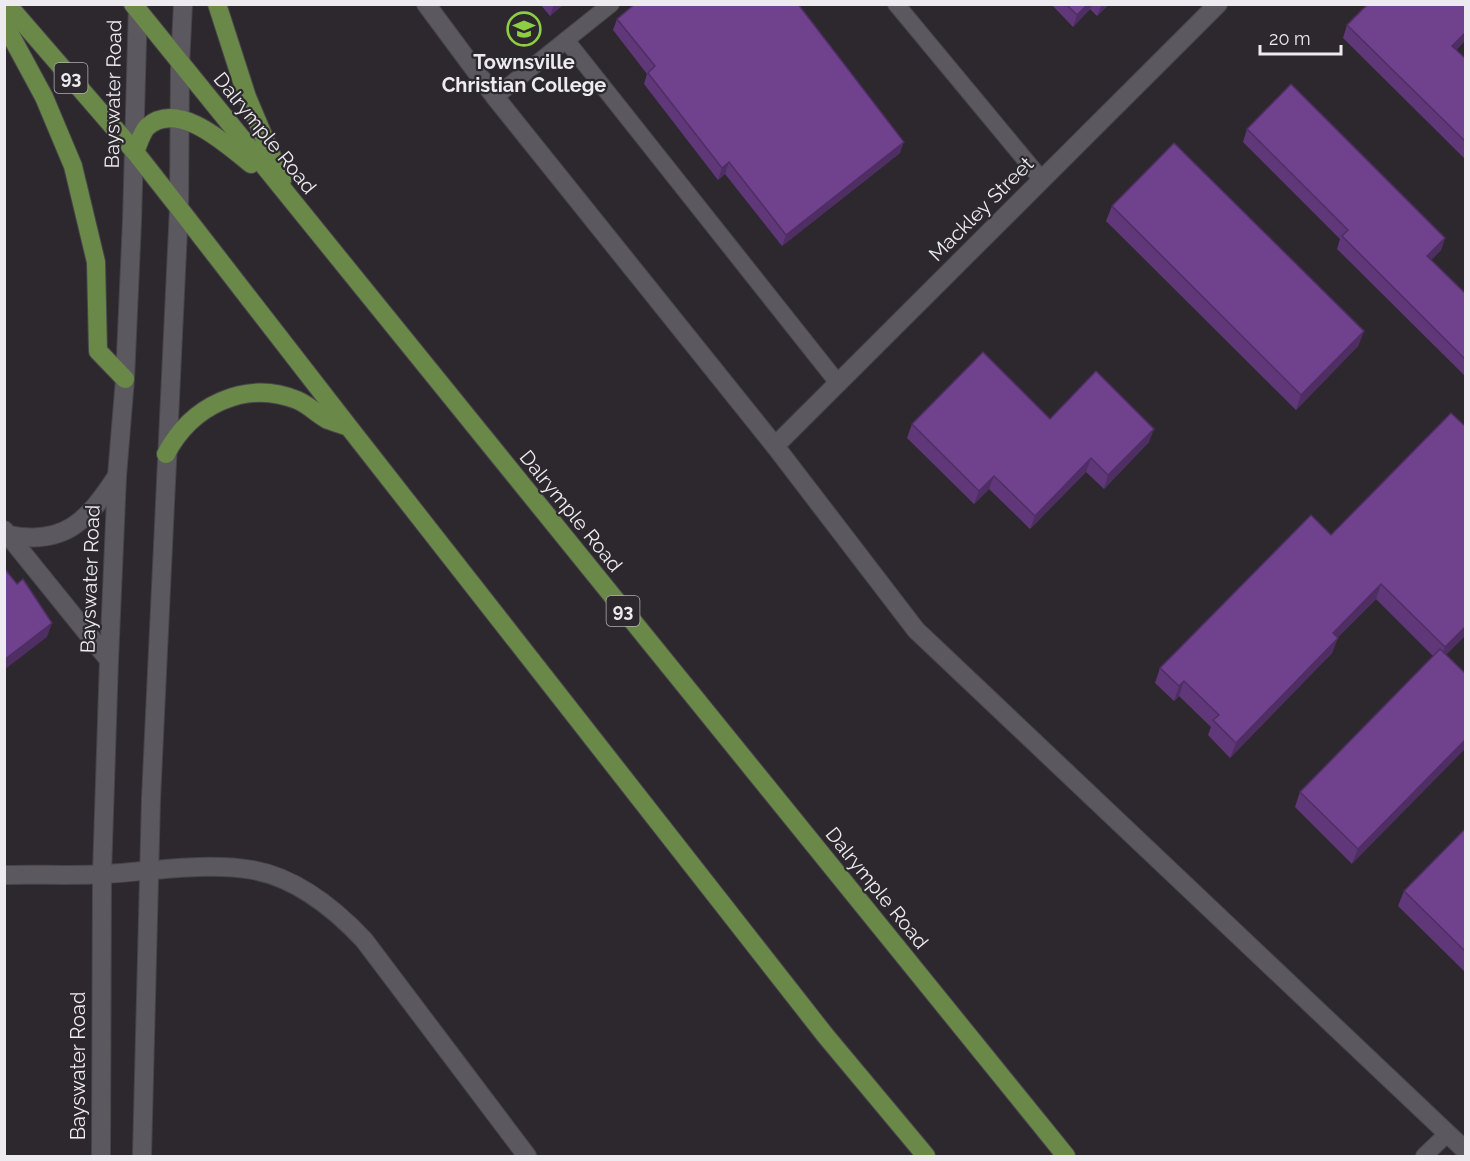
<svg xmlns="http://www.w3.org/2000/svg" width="1470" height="1161" font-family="Raleway,sans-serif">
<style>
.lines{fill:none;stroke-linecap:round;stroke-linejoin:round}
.service-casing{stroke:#48454a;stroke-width:18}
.minor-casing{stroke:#48454a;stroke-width:20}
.secondary-casing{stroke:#48454a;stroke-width:20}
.primary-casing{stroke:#48454a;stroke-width:20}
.service{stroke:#5c585f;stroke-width:16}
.minor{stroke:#5c585f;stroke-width:18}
.secondary{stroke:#5c585f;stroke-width:18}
.primary{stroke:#6a8949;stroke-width:18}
.wall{fill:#603879}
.shaded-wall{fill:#4e2e63}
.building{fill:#70418d;stroke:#4e2e63;stroke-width:1.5}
.labels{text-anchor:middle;stroke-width:4.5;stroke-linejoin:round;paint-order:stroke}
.shield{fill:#2c282e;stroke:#b3b0b5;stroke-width:1.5}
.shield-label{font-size:18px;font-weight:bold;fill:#edebef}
.poi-label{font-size:20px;font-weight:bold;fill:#edebef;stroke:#2c282e}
.street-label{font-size:20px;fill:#edebef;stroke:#2c282e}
</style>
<rect width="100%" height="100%" fill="#2c282e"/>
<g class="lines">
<g class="service-casing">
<g id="service">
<path d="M896,4L1042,180"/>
<path d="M566,40L838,383"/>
<path d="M495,97L611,4"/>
<path d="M1424,1156L1447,1134"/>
</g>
</g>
<g class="minor-casing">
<g id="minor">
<path d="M426,4L495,97L775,446L916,630L1466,1151"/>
<path d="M775,446L1218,4"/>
<path d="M4,530L109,660"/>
<path d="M9,535C65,546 88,520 117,476"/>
<path d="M4,875C38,874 72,876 106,874C154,871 205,862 253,870C296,878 335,909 364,940L527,1156"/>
</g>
</g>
<g class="secondary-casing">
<g id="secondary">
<path d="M101,1156L102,874L109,660L117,476L125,379L132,221L138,4"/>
<path d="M142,1156L151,799L179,208L180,65L183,4"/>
</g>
</g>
<g class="primary-casing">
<g id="primary">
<path d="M7,4L135,152L179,208L348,426L825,1035L926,1156"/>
<path d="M133,4L1066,1156"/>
<path d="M217,4L247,97L282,180"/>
<path d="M4,23L44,97L73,166L96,262L98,351L125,379"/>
<path d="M135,152C138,145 142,132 147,127C179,99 227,145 251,164"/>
<path d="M166,454C191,406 245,379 297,400C309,405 317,414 328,420C333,422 340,424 346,426"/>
</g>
</g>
<use href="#service" class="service"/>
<use href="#minor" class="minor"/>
<use href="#secondary" class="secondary"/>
<use href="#primary" class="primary"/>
</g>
<g class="wall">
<path d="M540,4H564L550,16Z"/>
<path d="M1051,4H1109L1097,16L1090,9L1073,27Z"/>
<path d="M617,19L900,153L782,246L725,174L718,180L644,84L647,74L613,30Z"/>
<path d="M1347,25L1456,50L1466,59V160L1343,38Z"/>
<path d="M1247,129L1445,238L1441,250L1431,260L1466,294V377L1337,249L1340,239L1243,142Z"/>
<path d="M1112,206L1364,331L1358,346L1296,410L1106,221Z"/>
<path d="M1451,413L1446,655L1352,864L1295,807L1300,792L1433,656L1376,599L1337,638L1332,653L1230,758L1208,735L1211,727L1179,696L1174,701L1155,683L1160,668L1331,535Z"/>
<path d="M1050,419L1149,442L1104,489L1086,472L1030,529L989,489L974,504L907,438L912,424Z"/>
<path d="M1466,828V973L1398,906L1404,891Z"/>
</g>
<g class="shaded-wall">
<path d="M554,4H564L550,16Z"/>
<path d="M1088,4H1092L1090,9L1073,27L1077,15Z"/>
<path d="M1102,4H1109L1097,16Z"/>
<path d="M1466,32V40L1448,59L1452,46Z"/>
<path d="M904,142L900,153L782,246L786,235Z"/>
<path d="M729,162L725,174L718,180L722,168Z"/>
<path d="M1445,238L1441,250L1423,269L1427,256Z"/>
<path d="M1364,331L1358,346L1296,410L1301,395Z"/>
<path d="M1154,429L1149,442L1104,489L1108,475Z"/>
<path d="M1091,458L1086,472L1030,529L1035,516Z"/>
<path d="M994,476L989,489L974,504L979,491Z"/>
<path d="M1381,584L1376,599L1327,648L1333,633Z"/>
<path d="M52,623L47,637L4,670V660Z"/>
<path d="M1466,626V635L1439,662L1445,647Z"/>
<path d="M1338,638L1332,653L1230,758L1236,743Z"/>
<path d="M1184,681L1179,696L1174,701L1179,686Z"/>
<path d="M1466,739V748L1352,864L1358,849Z"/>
</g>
<g class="building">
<path d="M635,4H798L904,142L786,235L729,162L722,168L648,73L655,66L617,19Z"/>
<path d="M1066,4H1088L1077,15Z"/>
<path d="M1368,4H1466V32L1452,46L1466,59V142L1347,25Z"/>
<path d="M1291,84L1445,238L1427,256L1466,294V360L1342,236L1348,230L1247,129Z"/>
<path d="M1174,143L1364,331L1301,395L1112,206Z"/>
<path d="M983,352L1050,419L1096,371L1154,429L1108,475L1091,458L1035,516L994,476L979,491L912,424Z"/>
<path d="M1451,413L1466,427V626L1445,647L1381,584L1333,633L1338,638L1236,743L1213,720L1219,715L1184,681L1179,686L1160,668L1311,515L1331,535Z"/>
<path d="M4,568L17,584L23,579L52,623L4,660Z"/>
<path d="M1440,649L1466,674V739L1358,849L1300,792Z"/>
<path d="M1466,828V952L1404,891Z"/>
</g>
<defs>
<g id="school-ring" transform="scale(1.725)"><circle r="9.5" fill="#2c282e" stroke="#8dce44" stroke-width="1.5"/><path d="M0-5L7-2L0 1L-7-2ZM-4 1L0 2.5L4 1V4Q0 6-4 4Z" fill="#8dce44"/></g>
</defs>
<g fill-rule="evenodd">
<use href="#school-ring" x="524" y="29"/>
</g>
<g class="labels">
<g class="shield">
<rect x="54.5" y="63" width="33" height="30" rx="4.5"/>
<rect x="606.5" y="596" width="33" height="30" rx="4.5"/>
</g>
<g class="shield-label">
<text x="71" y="84">93</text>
<text x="623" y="617">93</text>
</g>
<g class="poi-label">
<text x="524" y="69">Townsville<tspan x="524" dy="23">Christian College</tspan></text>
</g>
<g class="street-label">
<text transform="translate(113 94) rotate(-89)" y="7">Bayswater Road</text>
<text transform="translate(265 133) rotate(51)" y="7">Dalrymple Road</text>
<text transform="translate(981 209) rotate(-45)" y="7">Mackley Street</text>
<text transform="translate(571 511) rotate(51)" y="7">Dalrymple Road</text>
<text transform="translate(90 579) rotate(-88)" y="7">Bayswater Road</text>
<text transform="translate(877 888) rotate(51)" y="7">Dalrymple Road</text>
<text transform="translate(78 1066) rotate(-90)" y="7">Bayswater Road</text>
</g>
</g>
<rect width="1470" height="1161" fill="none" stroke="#edebef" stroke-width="12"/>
<path d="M1260 45v9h81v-9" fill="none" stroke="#edebef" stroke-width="3"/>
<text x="1269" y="45" font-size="18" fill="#edebef" stroke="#2c282e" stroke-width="4.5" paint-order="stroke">20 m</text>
</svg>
